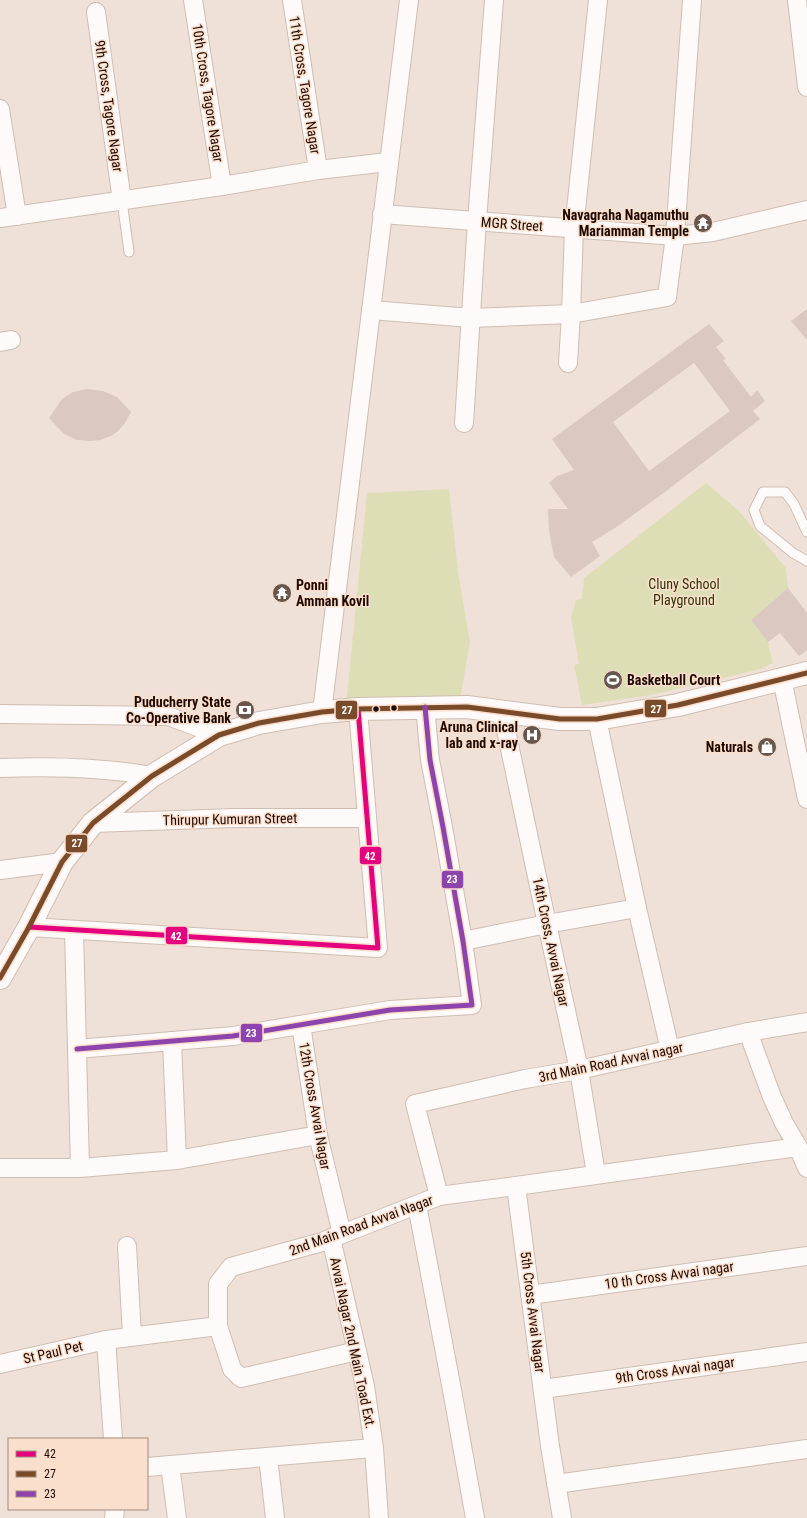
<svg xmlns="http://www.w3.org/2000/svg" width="807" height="1518" font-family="'Roboto Condensed',sans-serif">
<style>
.green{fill:#dedeb6}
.building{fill:#dbc8c0;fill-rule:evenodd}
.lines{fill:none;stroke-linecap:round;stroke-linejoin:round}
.service-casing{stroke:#d0bdb0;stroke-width:11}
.minor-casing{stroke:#d0bdb0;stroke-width:20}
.tertiary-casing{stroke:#d0bdb0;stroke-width:24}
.service{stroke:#fdfaf9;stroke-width:9}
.minor{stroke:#fdfaf9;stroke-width:18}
.tertiary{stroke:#fdfaf9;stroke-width:22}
.bus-1-casing{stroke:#fadfcd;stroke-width:8}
.bus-2-casing{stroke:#fadfcd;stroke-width:8}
.bus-3-casing{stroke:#fadfcd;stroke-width:8}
.bus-1{stroke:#e5007d;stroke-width:5}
.bus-2{stroke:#7a4b2a;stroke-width:5}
.bus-3{stroke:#8e44ad;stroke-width:5}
.bus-dot{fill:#1f0900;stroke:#fadfcd;stroke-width:1.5}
.labels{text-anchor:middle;stroke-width:3;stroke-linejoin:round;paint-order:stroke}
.street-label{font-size:14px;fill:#1f0900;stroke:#fadfcd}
.poi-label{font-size:14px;font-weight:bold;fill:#1f0900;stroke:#fadfcd;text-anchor:end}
.park-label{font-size:14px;fill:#2f3601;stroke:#fadfcd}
.line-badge{stroke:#fadfcd;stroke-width:1.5}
.badge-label{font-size:11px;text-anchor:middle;font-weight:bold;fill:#fff}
</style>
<rect width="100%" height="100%" fill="#f0e1d8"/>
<g class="green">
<path d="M706,483L739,511L786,568L788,588L751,620L768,642L773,663L761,669L651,695L582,705L574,665L579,664L571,617L576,600L582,599L584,578Z"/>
<path d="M449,489L458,572L470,642L460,700L346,706L367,493Z"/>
</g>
<g class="building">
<path d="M807,309V340L791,321Z"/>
<path d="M709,324L724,341L716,347L726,359L723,360L751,397L757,390L765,401L753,411L760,419L665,492L615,528L592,542L600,556L571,577L554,557L549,531L548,509H568L549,483L557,476L574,470L552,439ZM694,363L730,411L649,471L613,422Z"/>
<path d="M87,389L103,391L117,397L131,412L125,423L118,431L111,436L100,440L90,441L77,440L64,434L49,418L62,399L73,392Z"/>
<path d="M788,588L807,613V650L799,656L780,633L768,642L751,620Z"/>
</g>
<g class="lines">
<g class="service-casing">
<g id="service">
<path d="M122,201L129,252"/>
<path d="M807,532L794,504L785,492H763L754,510L760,526L793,553L807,561"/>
</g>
</g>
<g class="minor-casing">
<g id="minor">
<path d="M193,0L222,186"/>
<path d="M292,0L318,170"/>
<path d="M797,0L807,87"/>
<path d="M96,12L122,201"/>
<path d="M0,109L17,216"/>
<path d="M382,214L675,236L713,232L807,210"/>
<path d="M0,218L222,186L318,170L388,162"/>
<path d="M371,310L471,318L571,314L667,297L675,236L692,0"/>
<path d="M0,342L11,340"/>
<path d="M568,363L571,314L574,229L598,0"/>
<path d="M464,423L477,221L494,0"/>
<path d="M782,679L807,799"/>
<path d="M502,711L547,924L579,1070L596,1174"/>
<path d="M322,712L409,0"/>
<path d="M0,714L168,716L219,735"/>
<path d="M597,719L637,908L670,1050"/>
<path d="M0,768C51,766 102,767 152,776"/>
<path d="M93,823L233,818H367"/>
<path d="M0,870L62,862"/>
<path d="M29,927L378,948L358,709"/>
<path d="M74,930L80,1168"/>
<path d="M463,941L547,924L637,908"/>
<path d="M301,1025L318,1135L342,1234"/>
<path d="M748,1032L772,1097L784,1123L798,1147L807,1168"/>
<path d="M172,1041L177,1160"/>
<path d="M77,1049L233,1036L390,1010L472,1005L463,941L443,827L430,760L425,707"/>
<path d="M0,1168H80L177,1160L318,1135"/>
<path d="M439,1196L415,1104L525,1079L579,1070L748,1032L807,1022"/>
<path d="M417,1205L452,1390L475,1518"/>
<path d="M331,1238L365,1386L374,1448L379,1518"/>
<path d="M127,1246L132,1336"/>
<path d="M530,1295L807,1256"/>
<path d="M106,1340L113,1439"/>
<path d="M357,1351L241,1378L232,1369L218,1326V1284L231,1267L322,1242L439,1196L516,1186"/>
<path d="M0,1364L106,1340L218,1326"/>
<path d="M543,1389L807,1352"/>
<path d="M268,1457L275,1518"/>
<path d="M170,1465L177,1518"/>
<path d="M147,1467L374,1448"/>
<path d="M556,1484L807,1449"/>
<path d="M114,1518L115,1509"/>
<path d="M562,1518L550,1446L516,1186L798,1147"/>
</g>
</g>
<g class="tertiary-casing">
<path id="tertiary" d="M0,978L29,927L62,862L93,823L152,776L219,735L259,723L322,712L358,709L467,707L560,719H597L678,705L807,673"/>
</g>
<use href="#service" class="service"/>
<use href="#minor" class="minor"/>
<use href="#tertiary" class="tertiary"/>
<g class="bus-1-casing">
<path id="bus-1" d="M29,927L378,948L358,709"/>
</g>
<g class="bus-2-casing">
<path id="bus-2" d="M0,978L29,927L62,862L93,823L152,776L219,735L259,723L322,712L358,709L467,707L560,719H597L678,705L807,673"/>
</g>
<g class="bus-3-casing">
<path id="bus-3" d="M77,1049L233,1036L390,1010L472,1005L463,941L443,827L430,760L425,707"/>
</g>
<use href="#bus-1" class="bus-1"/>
<use href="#bus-2" class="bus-2"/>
<use href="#bus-3" class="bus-3"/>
</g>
<defs>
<g id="temple-disc" transform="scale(1)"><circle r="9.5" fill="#68554c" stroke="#fadfcd"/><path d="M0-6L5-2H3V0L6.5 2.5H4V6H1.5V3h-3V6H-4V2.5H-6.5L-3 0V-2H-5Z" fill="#fff"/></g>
<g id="stadium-disc" transform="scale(1)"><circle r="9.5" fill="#68554c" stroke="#fadfcd"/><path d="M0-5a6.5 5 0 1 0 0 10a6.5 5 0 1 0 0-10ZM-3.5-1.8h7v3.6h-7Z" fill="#fff"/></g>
<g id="bank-disc" transform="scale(1)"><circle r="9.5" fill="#68554c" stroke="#fadfcd"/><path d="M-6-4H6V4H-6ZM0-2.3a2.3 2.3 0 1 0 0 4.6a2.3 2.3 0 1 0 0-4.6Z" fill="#fff"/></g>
<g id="hospital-disc" transform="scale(1)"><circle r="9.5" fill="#68554c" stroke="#fadfcd"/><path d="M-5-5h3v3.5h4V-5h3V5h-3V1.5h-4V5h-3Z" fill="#fff"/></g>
<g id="shop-disc" transform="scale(1)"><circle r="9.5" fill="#68554c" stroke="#fadfcd"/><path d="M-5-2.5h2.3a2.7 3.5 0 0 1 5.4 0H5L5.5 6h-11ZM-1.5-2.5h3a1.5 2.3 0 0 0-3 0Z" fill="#fff"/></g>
</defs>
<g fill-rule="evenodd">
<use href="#temple-disc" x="703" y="223"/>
<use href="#temple-disc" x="282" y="593"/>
<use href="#stadium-disc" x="613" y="680"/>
<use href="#bank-disc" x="245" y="710"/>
<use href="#hospital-disc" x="532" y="735"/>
<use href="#shop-disc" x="767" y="747"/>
</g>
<g class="bus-dot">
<circle cx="394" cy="708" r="3.5"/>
<circle cx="376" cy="709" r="3.5"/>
</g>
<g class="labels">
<g class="street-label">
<text transform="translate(305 85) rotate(81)" y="5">11th Cross, Tagore Nagar</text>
<text transform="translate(208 93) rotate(81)" y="5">10th Cross, Tagore Nagar</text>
<text transform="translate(109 106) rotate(82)" y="5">9th Cross, Tagore Nagar</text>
<text transform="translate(512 224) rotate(4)" y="5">MGR Street</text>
<text transform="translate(230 819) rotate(-1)" y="5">Thirupur Kumuran Street</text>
<text transform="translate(551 942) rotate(78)" y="5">14th Cross, Avvai Nagar</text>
<text transform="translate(611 1062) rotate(-12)" y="5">3rd Main Road Avvai nagar</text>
<text transform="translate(315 1106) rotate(80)" y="5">12th Cross Avvai Nagar</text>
<text transform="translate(361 1225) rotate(-20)" y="5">2nd Main Road Avvai Nagar</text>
<text transform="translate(669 1275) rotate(-8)" y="5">10 th Cross Avvai nagar</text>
<text transform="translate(533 1312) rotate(83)" y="5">5th Cross Avvai Nagar</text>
<text transform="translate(353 1343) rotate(78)" y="5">Avvai Nagar 2nd Main Toad Ext.</text>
<text transform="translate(53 1352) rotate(-13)" y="5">St Paul Pet</text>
<text transform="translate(675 1370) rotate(-8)" y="5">9th Cross Avvai nagar</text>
</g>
<g class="poi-label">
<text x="689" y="220">Navagraha Nagamuthu<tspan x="689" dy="16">Mariamman Temple</tspan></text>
<text x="296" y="590" text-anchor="start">Ponni<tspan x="296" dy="16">Amman Kovil</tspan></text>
<text x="627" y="685" text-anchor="start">Basketball Court</text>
<text x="231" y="707">Puducherry State<tspan x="231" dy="16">Co-Operative Bank</tspan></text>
<text x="518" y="732">Aruna Clinical<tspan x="518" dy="16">lab and x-ray</tspan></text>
<text x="753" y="752">Naturals</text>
</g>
<g class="park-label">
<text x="684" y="589">Cluny School<tspan x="684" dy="16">Playground</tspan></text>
</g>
</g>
<g class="line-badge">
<rect x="644" y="699" width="23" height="19" rx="4" fill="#7a4b2a"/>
<rect x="335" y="700" width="23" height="20" rx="4" fill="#7a4b2a"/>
<rect x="65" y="834" width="23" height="19" rx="4" fill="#7a4b2a"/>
<rect x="359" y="846" width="23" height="19" rx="4" fill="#e5007d"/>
<rect x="441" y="870" width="23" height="19" rx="4" fill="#8e44ad"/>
<rect x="165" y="926" width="23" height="19" rx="4" fill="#e5007d"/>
<rect x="240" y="1023" width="23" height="20" rx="4" fill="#8e44ad"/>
</g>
<g class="badge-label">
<text x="656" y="713">27</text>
<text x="347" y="714">27</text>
<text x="77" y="847">27</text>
<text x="370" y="860">42</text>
<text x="452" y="883">23</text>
<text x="176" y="940">42</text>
<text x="251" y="1037">23</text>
</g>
<rect x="8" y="1438" width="140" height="72" fill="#fadfcd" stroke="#a2897b"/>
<rect x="16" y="1451" width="20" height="6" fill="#e5007d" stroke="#a2897b"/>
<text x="44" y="1458" font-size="12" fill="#1f0900">42</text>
<rect x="16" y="1471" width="20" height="6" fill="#7a4b2a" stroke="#a2897b"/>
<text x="44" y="1478" font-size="12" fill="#1f0900">27</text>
<rect x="16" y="1491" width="20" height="6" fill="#8e44ad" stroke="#a2897b"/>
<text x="44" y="1498" font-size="12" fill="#1f0900">23</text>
</svg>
